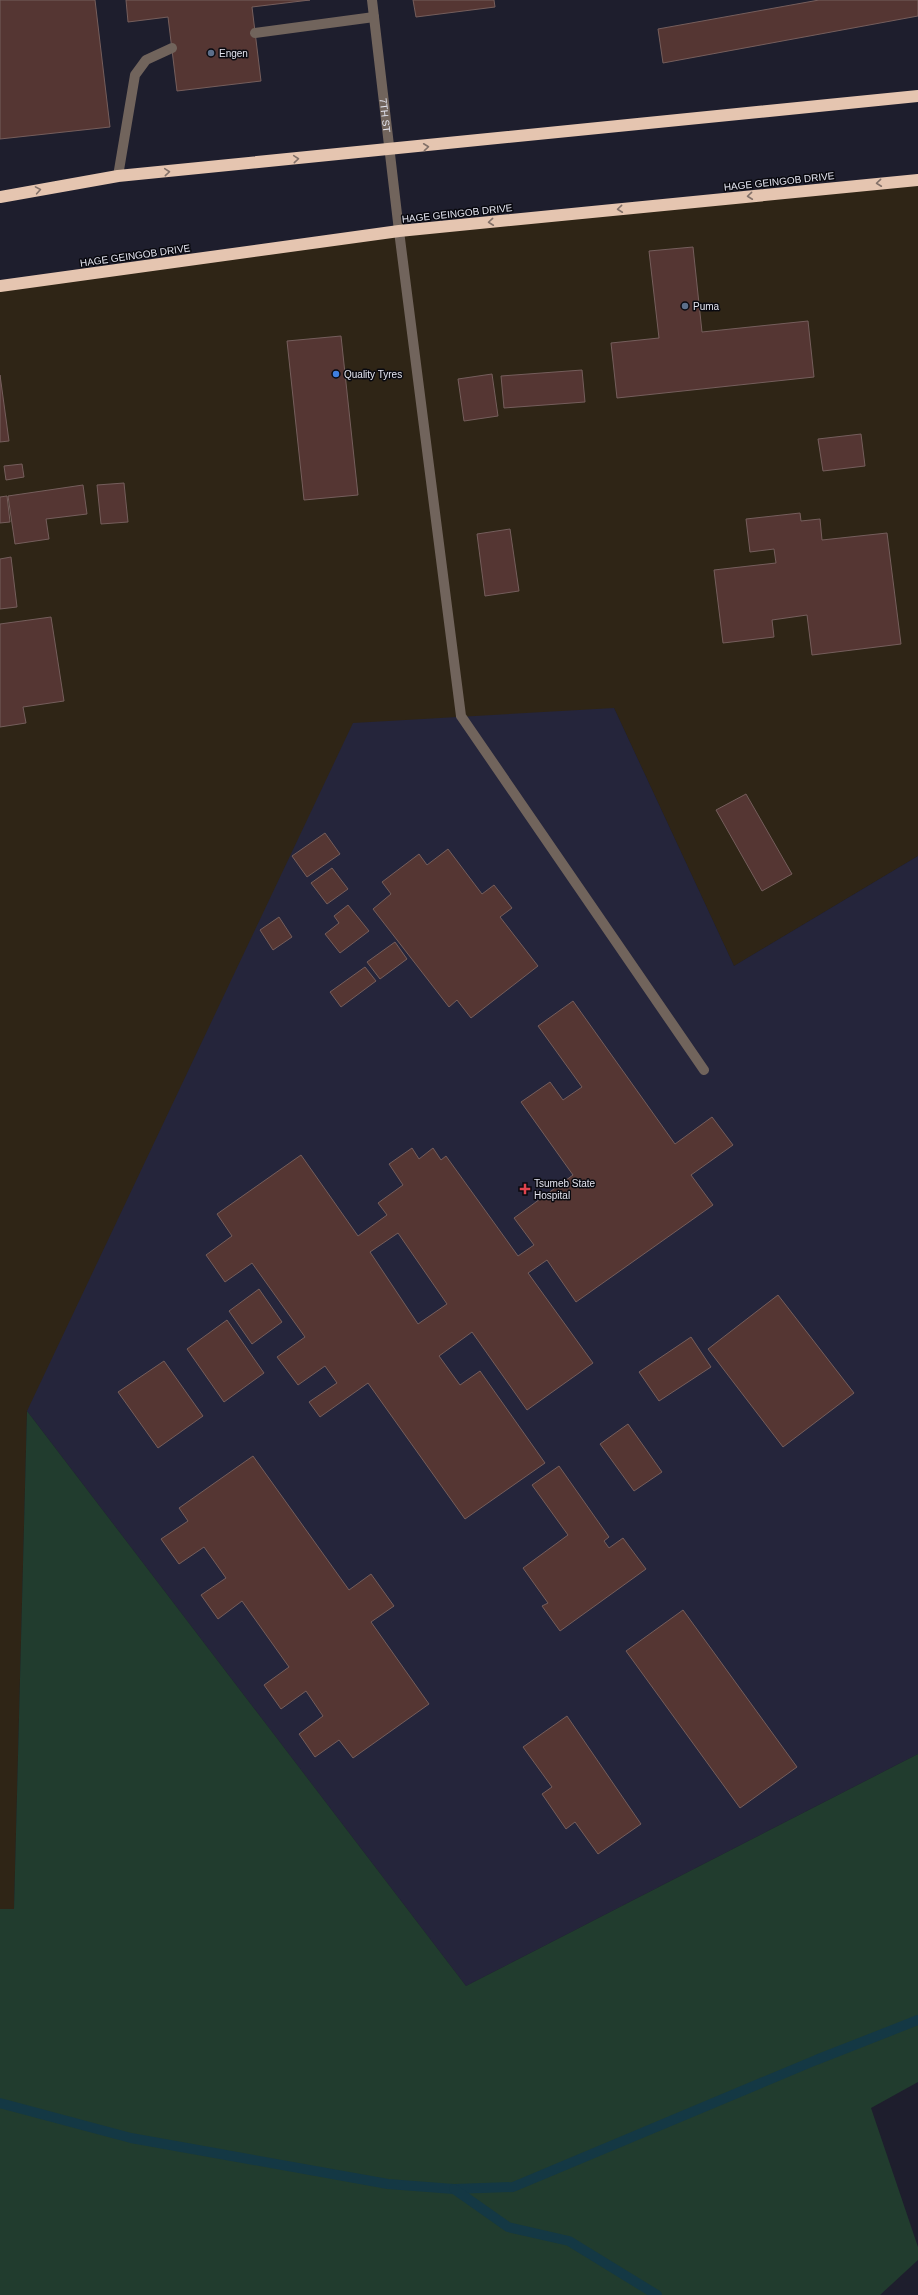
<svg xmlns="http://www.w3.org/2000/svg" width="918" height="2295" font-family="Arial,sans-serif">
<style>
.commercial{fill:#2f2516}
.built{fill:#25253b}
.green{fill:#213c2e}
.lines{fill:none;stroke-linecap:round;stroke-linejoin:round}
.stream{stroke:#143844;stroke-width:10}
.building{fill:#553633;stroke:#755e5c;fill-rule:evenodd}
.lane{stroke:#71645c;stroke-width:10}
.street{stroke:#71645c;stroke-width:10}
.highway{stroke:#e5c5b0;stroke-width:12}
.oneway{stroke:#827068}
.service-dot{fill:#5c6f8a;stroke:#09090f;stroke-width:1.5}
.shop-dot{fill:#3f7fe0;stroke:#09090f;stroke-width:1.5}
.health-dot{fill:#e0444e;stroke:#09090f;stroke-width:1.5}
.labels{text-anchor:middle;stroke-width:3;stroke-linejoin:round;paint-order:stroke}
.poi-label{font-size:10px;fill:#e3e4ef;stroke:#09090f;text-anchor:start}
.street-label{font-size:10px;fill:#e3e4ef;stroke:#09090f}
</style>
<rect width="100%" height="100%" fill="#1e1e2d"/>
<path class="commercial" d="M918,180V856L734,966L614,708L27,1411L14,1909H0V286L399,231Z"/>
<path class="built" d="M614,708L734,966L918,856V1754L466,1986L27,1411L353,723Z"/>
<path class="green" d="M27,1411L466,1986L918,1754V2082L871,2108L918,2247V2260L880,2295H0V1909H14Z"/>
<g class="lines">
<g class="stream">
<path d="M0,2103L131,2138L388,2184L454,2189L513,2187L816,2060L918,2020"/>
<path d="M454,2189L508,2227L569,2241L657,2295"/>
</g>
</g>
<g class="building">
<path d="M0,0H95L110,127L0,139Z"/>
<path d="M126,0H310L252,7L261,81L177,91L168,17L128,22Z"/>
<path d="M413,0H494L495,7L416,17Z"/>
<path d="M819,0H918V16L663,63L658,29Z"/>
<path d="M693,247L702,332L808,321L814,377L617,398L611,343L659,338L649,251Z"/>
<path d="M341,336L358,495L304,500L287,341Z"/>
<path d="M582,370L585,402L504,408L501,376Z"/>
<path d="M492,374L498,416L464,421L458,379Z"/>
<path d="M0,375L9,441L0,442Z"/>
<path d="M861,434L865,466L823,471L818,439Z"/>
<path d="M22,464L24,477L6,480L4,466Z"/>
<path d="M124,483L128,522L101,524L97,485Z"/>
<path d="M83,485L87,514L46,519L49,539L15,544L8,496Z"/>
<path d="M7,496L10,522L0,523V497Z"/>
<path d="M800,513L801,521L820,519L822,540L887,533L901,644L812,655L807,615L772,620L774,637L723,643L714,570L776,563L774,549L750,552L746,519Z"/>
<path d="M510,529L519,591L485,596L477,534Z"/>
<path d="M11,557L17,607L0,609V559Z"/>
<path d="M51,617L64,701L23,707L26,723L0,727V624Z"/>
<path d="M746,794L792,874L762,891L716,810Z"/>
<path d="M325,833L340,854L307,877L292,856Z"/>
<path d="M448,849L482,894L494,885L512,908L500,917L538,966L471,1018L457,1000L449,1007L373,909L391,894L382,882L419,854L427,865Z"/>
<path d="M332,868L348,889L327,904L311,883Z"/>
<path d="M348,905L369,931L340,953L325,934L339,923L334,916Z"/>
<path d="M279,917L292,937L273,950L260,930Z"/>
<path d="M395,942L407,959L380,979L367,962Z"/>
<path d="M365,967L376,981L341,1007L330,992Z"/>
<path d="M573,1001L675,1144L712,1117L733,1145L691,1175L713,1205L576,1302L547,1260L528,1273L593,1363L527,1410L472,1332L439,1356L460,1385L480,1371L545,1463L465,1519L368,1383L320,1417L309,1402L337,1383L325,1366L298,1385L277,1357L305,1337L252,1263L225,1282L206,1255L232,1236L217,1214L301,1155L358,1236L387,1215L378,1203L403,1185L389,1164L412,1148L419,1159L433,1148L441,1160L446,1156L518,1256L534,1245L514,1218L573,1175L521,1102L550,1082L563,1100L582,1087L538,1026ZM398,1233L447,1304L418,1324L370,1252Z"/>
<path d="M259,1289L282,1322L252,1344L229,1311Z"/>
<path d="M778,1295L854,1393L783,1447L708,1349Z"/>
<path d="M227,1320L264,1373L224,1402L187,1349Z"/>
<path d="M691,1337L711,1367L659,1401L639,1372Z"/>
<path d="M164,1361L203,1416L158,1448L118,1392Z"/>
<path d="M628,1424L662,1472L634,1491L600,1444Z"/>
<path d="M253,1456L349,1590L371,1574L394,1606L371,1622L429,1704L353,1758L339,1740L315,1757L299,1734L323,1716L306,1691L281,1709L264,1685L289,1667L242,1601L218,1619L201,1595L226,1578L204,1547L179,1564L161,1539L188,1521L179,1508Z"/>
<path d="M559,1466L609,1537L604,1541L609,1548L623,1538L646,1569L560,1631L542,1606L548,1603L523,1568L568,1535L532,1485Z"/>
<path d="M683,1610L797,1767L740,1808L626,1651Z"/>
<path d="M567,1716L641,1824L598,1854L575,1822L566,1829L542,1794L552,1787L523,1747Z"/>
</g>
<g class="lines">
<g class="lane">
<path d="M255,33L374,17"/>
<path d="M118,176L135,75L146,60L172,48"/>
<path d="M399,231L461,716L704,1070"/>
</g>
<path class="street" id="s1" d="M372,0L399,231"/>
<g class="highway">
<path d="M0,197L118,176L918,96"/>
<path d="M0,286L399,231L918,180"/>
</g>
</g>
<defs><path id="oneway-chevron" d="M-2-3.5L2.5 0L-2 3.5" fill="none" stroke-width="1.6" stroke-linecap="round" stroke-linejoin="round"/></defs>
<g class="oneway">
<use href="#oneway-chevron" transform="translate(426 147) rotate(-6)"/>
<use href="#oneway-chevron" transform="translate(296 159) rotate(-5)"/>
<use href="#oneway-chevron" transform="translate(167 172) rotate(-5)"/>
<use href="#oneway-chevron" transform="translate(879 183) rotate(174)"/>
<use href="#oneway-chevron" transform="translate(38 190) rotate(-10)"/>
<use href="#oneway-chevron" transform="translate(750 196) rotate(174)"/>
<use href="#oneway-chevron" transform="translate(620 209) rotate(174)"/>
<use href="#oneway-chevron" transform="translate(491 222) rotate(174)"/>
</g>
<g class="service-dot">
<circle cx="211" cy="53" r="4"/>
<circle cx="685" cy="306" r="4"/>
</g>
<circle class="shop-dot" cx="336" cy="374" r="4"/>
<path class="health-dot" d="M523 1183h4v4h4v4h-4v4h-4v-4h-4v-4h4z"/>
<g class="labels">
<g class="poi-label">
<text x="219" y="57">Engen</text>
<text x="693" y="310">Puma</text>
<text x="344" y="378">Quality Tyres</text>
<text x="534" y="1187">Tsumeb State<tspan x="534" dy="12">Hospital</tspan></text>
</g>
<g class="street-label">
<text dy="4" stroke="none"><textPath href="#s1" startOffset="116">7TH ST</textPath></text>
<text transform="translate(779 181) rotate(-6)" y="4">HAGE GEINGOB DRIVE</text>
<text transform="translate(457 213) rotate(-6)" y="4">HAGE GEINGOB DRIVE</text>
<text transform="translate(135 255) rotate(-8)" y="4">HAGE GEINGOB DRIVE</text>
</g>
</g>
</svg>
